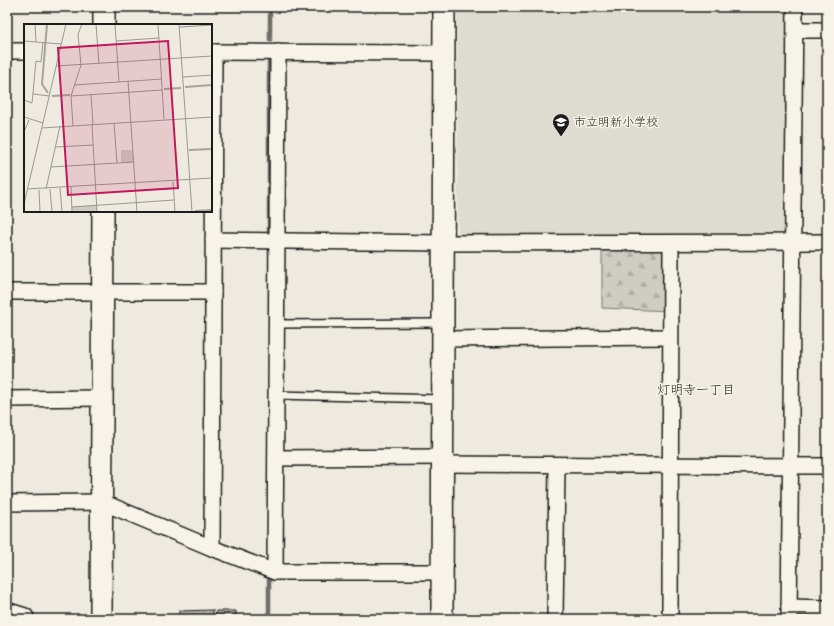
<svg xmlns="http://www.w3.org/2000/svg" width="834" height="626" font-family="Delius,'Klee One',sans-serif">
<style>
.built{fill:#dedbd1}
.forest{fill:url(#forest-firs);stroke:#767470}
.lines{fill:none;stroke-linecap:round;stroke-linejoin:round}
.stream{stroke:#6f6d69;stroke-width:4.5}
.building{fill:url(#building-hatch);stroke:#1c1c1c}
.lane-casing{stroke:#1c1c1c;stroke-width:10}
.street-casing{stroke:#1c1c1c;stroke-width:18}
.secondary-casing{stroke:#1c1c1c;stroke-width:24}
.primary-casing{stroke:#1c1c1c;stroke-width:25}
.lane{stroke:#f7f3e8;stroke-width:7}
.street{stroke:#f7f3e8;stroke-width:15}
.secondary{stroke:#f7f3e8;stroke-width:21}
.primary{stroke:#f7f3e8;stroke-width:22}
.labels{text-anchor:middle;stroke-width:3;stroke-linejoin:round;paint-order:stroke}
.poi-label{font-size:12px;fill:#1c1c1c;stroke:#f7f3e8;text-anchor:start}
.neighbourhood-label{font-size:13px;fill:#1c1c1c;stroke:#f7f3e8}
.inset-river{fill:none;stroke:#a6a39d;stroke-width:2}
.inset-road{fill:none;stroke:#9a9892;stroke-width:1}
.view{fill:#c2185b;fill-opacity:0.15;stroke:#c2185b;stroke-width:2}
.inset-edge{fill:none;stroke:#1c1c1c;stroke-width:2}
</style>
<defs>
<pattern id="forest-firs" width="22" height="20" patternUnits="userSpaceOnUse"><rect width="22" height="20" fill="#cfccc3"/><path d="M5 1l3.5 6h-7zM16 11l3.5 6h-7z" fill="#b1afa7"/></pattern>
<pattern id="building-hatch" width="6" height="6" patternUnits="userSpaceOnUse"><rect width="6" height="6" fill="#bab7af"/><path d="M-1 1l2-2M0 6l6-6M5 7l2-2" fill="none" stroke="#9f9d96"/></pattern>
</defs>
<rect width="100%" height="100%" fill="#eeeae0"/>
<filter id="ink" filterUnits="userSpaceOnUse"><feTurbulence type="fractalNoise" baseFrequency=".025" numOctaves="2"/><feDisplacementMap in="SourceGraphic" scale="8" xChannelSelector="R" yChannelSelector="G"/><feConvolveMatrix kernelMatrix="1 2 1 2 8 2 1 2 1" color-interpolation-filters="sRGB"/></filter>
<g filter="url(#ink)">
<path class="built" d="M457,7H786V238L458,237Z"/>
<path class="forest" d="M671,243L670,311L602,308V247Z"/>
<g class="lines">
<g class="stream">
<path d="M270,40V7"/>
<path d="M269,60V239"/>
<path d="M269,619V572"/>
</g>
</g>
<g class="building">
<path d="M213,610V619H179V611Z"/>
<path d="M216,611H236V619H215Z"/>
</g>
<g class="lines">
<g class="lane-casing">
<g id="lane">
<path d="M276,324L441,323"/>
<path d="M276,395L442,399"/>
</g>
</g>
<g class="street-casing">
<g id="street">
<path d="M796,30H827"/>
<path d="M7,51H25"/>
<path d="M211,52L443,53"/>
<path d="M213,240L443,243L827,242"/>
<path d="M7,292H213"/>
<path d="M443,339L670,337"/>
<path d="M7,399L102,398"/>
<path d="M276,458L442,457"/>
<path d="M442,464L827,466"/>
<path d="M7,503L102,502L212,548L275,572H442"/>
<path d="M212,548L214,52"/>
<path d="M275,572L278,52"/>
<path d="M789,607L827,608"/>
<path d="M555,619L557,465"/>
<path d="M670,619L671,243"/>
<path d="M789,619L795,7"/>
</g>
</g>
<g class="secondary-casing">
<g id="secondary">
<path d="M104,25V7"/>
<path d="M101,619L103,211"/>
<path d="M442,619L444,7"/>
</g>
</g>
<g class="primary-casing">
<path id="primary" d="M7,614L23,619"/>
</g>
<use href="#lane" class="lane"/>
<use href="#street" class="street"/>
<use href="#secondary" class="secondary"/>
<use href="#primary" class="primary"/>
</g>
</g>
<defs>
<g id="school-pin" transform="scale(0.9)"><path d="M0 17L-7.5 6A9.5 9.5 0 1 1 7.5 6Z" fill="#1c1c1c" stroke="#f7f3e8"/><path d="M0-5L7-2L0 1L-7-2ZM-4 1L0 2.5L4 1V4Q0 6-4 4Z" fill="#fff"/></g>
</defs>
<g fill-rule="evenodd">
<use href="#school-pin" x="561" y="122"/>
</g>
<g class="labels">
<g class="poi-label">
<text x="574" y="126">市立明新小学校</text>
</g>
<g class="neighbourhood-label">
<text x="696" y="394">灯明寺一丁目</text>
</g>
</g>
<g transform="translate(24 24)">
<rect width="188" height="188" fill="#eeeae0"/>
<path d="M73,181V188H48V183Z" fill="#cfccc3"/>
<path d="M97,126H108L110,138L97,139Z" fill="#cfccc3"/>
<path class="inset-river" d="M23,0L18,60L24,69M161,63L188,61M140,65L157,64M28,72L46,71M165,126L188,125M171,187L188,186"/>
<path class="inset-road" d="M11,0L12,18M72,0L75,40M91,0L95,58M134,0L140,95M155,0L168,188M156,3L188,1M0,17L37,20M92,17L135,14M32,42L188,32M159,53L188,51M104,57L113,188M50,61L138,55M9,70L25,72M67,71L69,100M47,72L138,66M0,76L8,79L12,37L17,38L19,18M0,93L19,99M90,99L93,139M68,100L73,188M49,102L47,72L57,41L54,10L58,0M18,104L188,93M0,108L5,96M31,123L69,121M27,143L110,138M149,157L151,188M47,163L48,188M36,164L38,188M3,165L188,154M22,165L36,102M26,165L28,188M15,166L16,188M0,180L42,0M48,183L150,176"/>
<path class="view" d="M144,17L154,164L44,171L34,24Z"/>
<rect width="188" height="188" class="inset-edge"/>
</g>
<rect width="834" height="626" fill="none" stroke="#f7f3e8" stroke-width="24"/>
<rect x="12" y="12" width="810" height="602" fill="none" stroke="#1c1c1c" stroke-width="1.5" filter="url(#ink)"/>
</svg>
